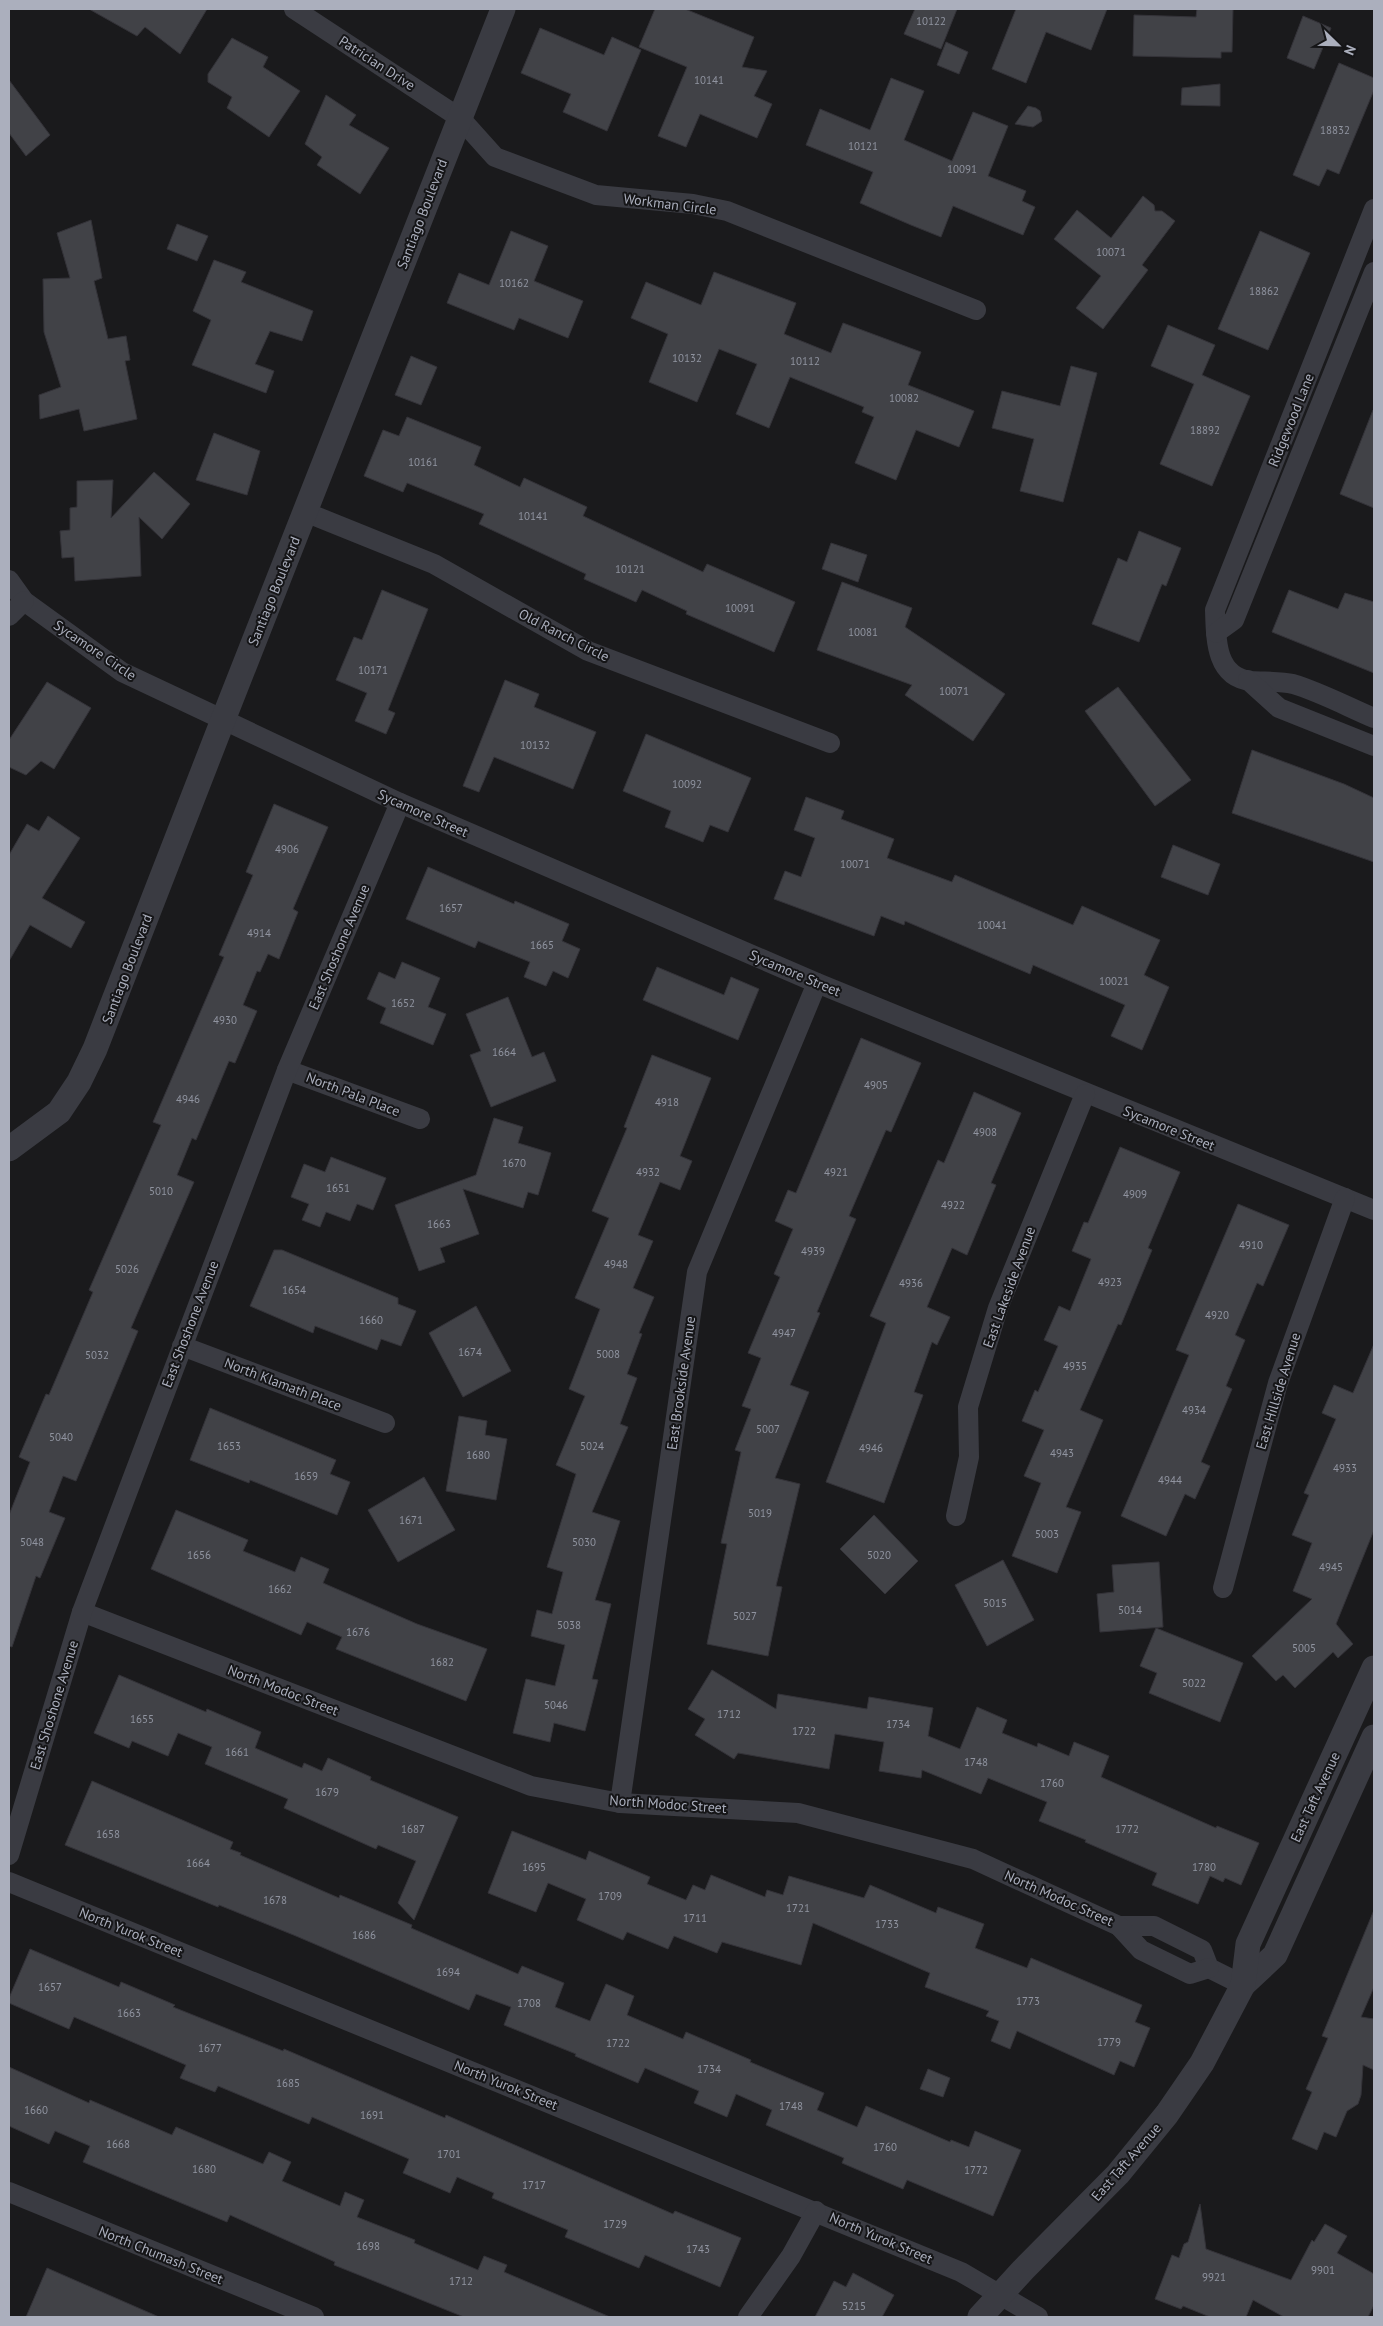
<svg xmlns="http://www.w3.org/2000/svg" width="1383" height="2326" font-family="'PT Sans',sans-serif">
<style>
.building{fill:#414247;stroke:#343339}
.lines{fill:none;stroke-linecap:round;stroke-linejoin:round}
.minor{stroke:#3a3b42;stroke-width:20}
.tertiary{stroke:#3a3b42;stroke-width:25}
.labels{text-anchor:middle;stroke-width:4;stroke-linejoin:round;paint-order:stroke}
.number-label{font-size:11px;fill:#9094a0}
.street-label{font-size:14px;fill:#abafbd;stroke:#151517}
</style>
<rect width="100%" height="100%" fill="#1a1a1c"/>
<g class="building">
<path d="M89,9H207L180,54L145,27L137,36Z"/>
<path d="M655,9H685L754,37L742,67L767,71L754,96L772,104L757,138L700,114L686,147L658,136L687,67L639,47Z"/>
<path d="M915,9H957L941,49L904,34Z"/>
<path d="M1016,9H1107L1091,50L1046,32L1026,83L992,69Z"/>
<path d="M1197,9H1233L1232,52H1221V58L1133,56L1134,15L1196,17Z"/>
<path d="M1303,16L1331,28L1314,69L1287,58Z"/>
<path d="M540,28L604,55L612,37L641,50L607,131L563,112L571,94L521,73Z"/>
<path d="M232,38L268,57L263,67L300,91L269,137L227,108L232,97L208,82V74Z"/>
<path d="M946,42L968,52L959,74L937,65Z"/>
<path d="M1339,63L1374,78V90L1339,174L1327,169L1319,186L1293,175Z"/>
<path d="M891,78L924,91L904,140L952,161L973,112L1008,126L988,176L1026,191L1022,201L1035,207L1023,235L953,206L941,237L911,225L860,203L873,172L806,145L820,109L870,130Z"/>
<path d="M9,80L50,135L26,156L9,133Z"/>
<path d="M1220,84V106L1181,105L1182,88Z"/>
<path d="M326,95L356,115L349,125L389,148L360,194L317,165L322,157L305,144Z"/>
<path d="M1028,106L1036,108L1040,111L1042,121L1033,127L1015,124Z"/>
<path d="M1143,196L1154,205L1155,211H1162L1175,221L1142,265L1148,270L1103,329L1076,308L1101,276L1054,239L1077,210L1111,238Z"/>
<path d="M91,220L102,278L94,281L108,339L126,336L130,360L125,361L137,419L84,431L79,409L40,419L39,395L61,387L44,332L43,279L70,278L57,233Z"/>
<path d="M177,224L208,236L197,261L167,249Z"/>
<path d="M511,231L548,246L534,281L583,301L568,338L519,318L514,330L447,303L459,273L489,285Z"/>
<path d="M1260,231L1310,253L1268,350L1218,329Z"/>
<path d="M214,260L246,272L241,282L313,311L302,341L270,331L255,364L274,371L266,393L192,365L211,320L193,311Z"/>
<path d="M714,272L796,303L784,334L831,353L843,323L921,352L908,385L974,411L959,447L916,430L896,480L855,463L874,417L862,412L864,407L790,377L769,428L736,414L757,364L719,349L697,402L649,382L668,334L631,318L646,282L701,305Z"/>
<path d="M1168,325L1215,345L1202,375L1250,396L1212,486L1160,464L1194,384L1151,366Z"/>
<path d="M411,356L437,367L421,405L395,395Z"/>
<path d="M1071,366L1097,373L1063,502L1020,491L1034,439L992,428L1002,391L1060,406Z"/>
<path d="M1373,410H1374V508L1340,494Z"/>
<path d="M407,417L481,447L474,465L520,487L524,478L587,507L583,516L703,572L707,564L795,602L774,652L686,614L687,611L642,590L636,602L584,579L586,574L479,524L484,514L407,483L403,492L364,476L383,430L399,436Z"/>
<path d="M214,433L260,451L247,495L196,480Z"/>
<path d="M154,472L190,504L162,539L139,517L141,576L75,581L74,557L62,558L60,531L70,530V508L77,507V481L113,480L111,518Z"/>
<path d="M1139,531L1181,548L1166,586L1162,584L1139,642L1092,624L1118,558L1127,562Z"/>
<path d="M831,543L867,555L858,582L822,569Z"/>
<path d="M842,582L912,608L905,627L1005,694L973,741L905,695L912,685L817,650Z"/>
<path d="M382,590L428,609L388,710L395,713L386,734L355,721L367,693L336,680L354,637L362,640Z"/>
<path d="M1289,590L1338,609L1345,593L1374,602V673L1272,632Z"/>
<path d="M505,680L539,694L534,707L596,732L573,789L494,757L479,792L463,786Z"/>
<path d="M47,682L91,708L54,769L41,761L26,775L9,767V740Z"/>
<path d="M1118,687L1191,780L1155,806L1085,711Z"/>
<path d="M646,734L751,778L728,832L710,825L703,842L665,827L671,811L623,791Z"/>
<path d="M1252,750L1344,784L1374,798V862L1232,813Z"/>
<path d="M806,797L844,811L841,819L894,839L887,858L952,882L955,875L1073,925L1082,906L1160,940L1144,975L1169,987L1142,1050L1111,1036L1125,1005L1033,965L1030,974L905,921L904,925L881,916L874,936L774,899L785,871L801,877L815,838L794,830Z"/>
<path d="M274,804L328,827L293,909L298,912L279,959L268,954L260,972L257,971L243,1005L257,1011L235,1063L229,1061L196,1140L192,1138L177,1175L194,1182L131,1328L138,1331L76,1481L63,1476L49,1512L65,1518L40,1578L36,1576L12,1647L9,1646V1515L30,1462L19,1457L46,1394L49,1395L93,1292L89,1290L161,1125L153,1122L224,957L219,955L253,875L246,872Z"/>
<path d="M48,816L80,838L42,898L85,922L71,948L30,925L9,961V855L27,824L39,831Z"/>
<path d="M1173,845L1220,864L1208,895L1161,877Z"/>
<path d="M428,867L514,904L515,901L569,924L562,941L580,949L568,978L553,971L546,986L524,977L530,962L478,941L475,948L406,919Z"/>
<path d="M402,962L440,978L428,1007L446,1014L433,1045L380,1023L386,1008L367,999L379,972L395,979Z"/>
<path d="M657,967L724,995L731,977L759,989L738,1040L643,1000Z"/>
<path d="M508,997L532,1057L544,1052L556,1081L491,1107L470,1055L481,1051L466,1014Z"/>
<path d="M861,1038L921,1063L891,1132L886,1130L849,1216L856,1219L817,1312L820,1313L790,1385L809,1392L775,1478L800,1484L776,1586L782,1587L768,1656L707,1644L727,1544L721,1543L741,1452L735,1450L751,1409L742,1406L761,1358L748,1353L780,1277L774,1274L793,1229L775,1221L788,1190L796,1193Z"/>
<path d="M652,1055L711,1078L680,1156L692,1161L680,1190L660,1182L638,1235L653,1241L633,1288L654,1297L639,1333L642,1334L627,1374L637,1378L620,1424L628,1427L592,1512L620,1521L595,1600L611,1604L592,1679L598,1680L585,1731L554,1723L550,1742L513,1733L526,1679L555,1686L565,1645L531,1636L537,1610L552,1614L563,1572L547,1567L576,1474L556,1465L585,1396L569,1389L600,1309L575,1298L609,1218L592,1211L627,1128L624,1127Z"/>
<path d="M974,1092L1021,1113L991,1183L996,1185L967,1255L952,1248L927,1307L950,1317L937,1345L932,1342L914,1392L923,1395L884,1503L826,1482L886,1323L870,1316L938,1160L944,1163Z"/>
<path d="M494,1118L523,1127L518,1143L551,1153L538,1195L528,1192L523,1208L463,1189L479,1234L440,1248L445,1262L419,1271L395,1205L476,1175Z"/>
<path d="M1120,1147L1180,1172L1148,1248L1152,1250L1121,1325L1118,1324L1080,1410L1103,1420L1066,1507L1081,1512L1057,1573L1012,1556L1041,1483L1024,1476L1044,1430L1022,1421L1035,1390L1038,1392L1058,1346L1044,1340L1059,1306L1070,1311L1091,1259L1072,1251L1084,1222L1088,1223Z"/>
<path d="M331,1157L386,1178L373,1210L357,1204L350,1221L326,1212L320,1227L302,1220L309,1204L291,1197L304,1164L325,1172Z"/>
<path d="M1238,1204L1289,1225L1263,1286L1257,1283L1235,1335L1245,1340L1226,1386L1232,1389L1201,1462L1210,1466L1195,1499L1185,1494L1166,1536L1121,1516L1189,1355L1176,1350Z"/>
<path d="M274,1250H282L398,1298V1304L416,1311L401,1346L381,1339L377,1350L315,1326L313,1333L250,1306Z"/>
<path d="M476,1306L511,1371L463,1397L429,1333Z"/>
<path d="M1374,1344V1530L1336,1624L1353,1644L1338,1658L1333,1652L1295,1688L1283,1675L1276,1681L1252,1656L1312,1599L1293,1591L1312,1543L1292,1535L1309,1495L1304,1493L1336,1419L1322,1413L1334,1385L1353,1393Z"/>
<path d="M210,1408L336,1460L330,1474L350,1482L337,1515L250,1480L249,1483L190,1460Z"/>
<path d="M459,1416L487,1421L485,1435L507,1439L496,1500L446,1491Z"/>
<path d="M424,1477L455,1530L398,1562L368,1510Z"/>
<path d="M176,1510L248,1540L243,1551L295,1572L301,1557L329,1569L323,1583L417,1624L487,1649L466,1701L336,1649L342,1637L307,1622L301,1635L151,1569Z"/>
<path d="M874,1515L918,1561L885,1594L840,1549Z"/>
<path d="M1003,1560L1034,1620L987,1646L955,1585Z"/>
<path d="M1159,1562L1163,1627L1100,1632L1097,1594L1114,1592L1112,1565Z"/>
<path d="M1156,1628L1243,1663L1220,1722L1149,1693L1157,1673L1140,1666Z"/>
<path d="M712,1670L776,1709L778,1694L867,1709L869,1697L933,1708L928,1736L960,1749L977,1707L1007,1720L1002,1733L1037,1747L1038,1743L1069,1756L1074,1742L1109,1756L1101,1777L1216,1828L1217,1826L1259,1843L1241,1885L1225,1878L1223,1882L1210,1876L1198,1904L1152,1885L1157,1873L1085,1842L1086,1840L1039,1821L1047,1802L988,1778L981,1794L922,1770L921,1778L879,1771L884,1742L835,1734L829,1769L738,1753L734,1759L695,1735L705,1719L688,1709Z"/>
<path d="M119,1675L206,1712L207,1709L261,1732L255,1748L302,1768L304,1763L322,1771L328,1758L371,1777L370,1780L458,1817L414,1920L398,1903L416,1861L378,1845L376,1849L284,1808L288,1799L205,1764L212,1747L178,1733L168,1756L132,1741L129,1748L94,1733Z"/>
<path d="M92,1781L233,1842L230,1849L241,1853L240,1855L339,1898L340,1895L412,1925L411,1928L518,1974L522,1966L564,1983L555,2007L590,2021L606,1984L634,1996L627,2015L683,2039L686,2032L751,2060L750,2062L824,2093L817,2110L857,2127L866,2106L950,2142L951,2140L969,2147L975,2131L1021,2150L993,2216L907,2180L903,2189L842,2163L844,2158L766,2125L772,2110L736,2094L727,2117L694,2103L699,2091L645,2068L638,2083L575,2056L576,2054L504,2025L511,2007L476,1994L469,2010L296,1936L219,1905L218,1907L65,1845Z"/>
<path d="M512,1831L586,1860L589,1851L650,1877L647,1884L686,1900L693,1885L705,1890L711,1875L765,1897L767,1890L783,1895L789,1876L864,1898L870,1885L936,1913L938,1907L984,1924L975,1948L1027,1968L1031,1958L1142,2005L1135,2022L1150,2028L1134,2067L1120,2061L1114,2075L1017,2031L1010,2049L991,2041L999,2021L986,2016L989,2011L925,1987L930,1973L813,1923L801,1965L722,1942L717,1953L674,1936L668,1949L627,1932L623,1940L577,1920L586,1899L548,1883L536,1912L488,1893Z"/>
<path d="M1374,1910V1987L1361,2017L1374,2019V2070L1363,2065L1361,2095L1358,2104L1347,2111L1336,2137L1324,2132L1317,2150L1292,2139L1312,2092L1306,2089L1328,2038L1322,2036Z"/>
<path d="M30,1949L119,1987L121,1982L175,2005L173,2007L283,2051L284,2049L445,2118L446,2115L673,2214L675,2211L741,2238L720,2287L645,2255L639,2268L565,2237L568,2230L492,2198L494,2193L457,2177L450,2193L403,2173L409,2159L312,2117L309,2124L218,2086L215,2092L180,2078L186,2065L74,2017L69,2029L9,2003V1998Z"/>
<path d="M9,2067L89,2103L90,2100L172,2135L176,2127L263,2164L269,2152L291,2162L282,2181L340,2206L345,2192L364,2200L357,2217L415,2240L414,2243L478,2270L484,2256L507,2265L504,2272L610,2317H464L334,2265L335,2262L230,2215L227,2222L138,2185L83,2162L90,2146L55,2131L49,2144L9,2126Z"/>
<path d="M928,2069L950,2078L943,2097L920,2089Z"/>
<path d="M1200,2204L1206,2249L1291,2280L1312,2240L1314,2242L1325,2224L1347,2236L1337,2253L1374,2274V2305L1368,2317H1284L1253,2300L1246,2317H1210L1183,2306L1181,2309L1155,2299L1172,2255L1179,2258L1184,2244L1188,2242Z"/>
<path d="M47,2268L159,2317H26Z"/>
<path d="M853,2273L894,2295L882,2317H815L834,2281L846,2287Z"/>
</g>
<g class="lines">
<g class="minor">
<path d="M294,9L460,118L495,157L596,195L693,204L727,211L976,310"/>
<path d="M1374,209L1215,610C1216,638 1215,677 1251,681C1264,682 1280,681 1293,684C1320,692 1348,707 1374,718"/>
<path d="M305,512L434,564L588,651L830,743"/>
<path d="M9,580L24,601L122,672L400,803L817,983L1374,1210"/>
<path d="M9,616L24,601"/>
<path d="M1216,633L1234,620L1374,272"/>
<path d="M1248,680L1279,708L1374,746"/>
<path d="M287,1070L420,1119"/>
<path d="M182,1346L385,1423"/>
<path d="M956,1516L969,1457L968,1407L998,1308L1085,1094"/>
<path d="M1223,1588L1278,1383L1345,1198"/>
<path d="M82,1612L531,1786L620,1803L798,1813L973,1859L1119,1926H1154L1202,1950L1209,1968L1243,1985"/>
<path d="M620,1803L697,1272L817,983"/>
<path d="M9,1855L82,1612L287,1070L400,803"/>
<path d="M9,1882L961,2272L1038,2317"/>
<path d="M1119,1926L1141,1950L1190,1974L1209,1968"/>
<path d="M9,2192L314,2317"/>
<path d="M748,2317L791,2256L816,2211"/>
</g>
<g class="tertiary">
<path d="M9,1149L59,1112L79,1082L95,1049L223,720L503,9"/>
<path d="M1243,1985L1275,1955L1374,1737"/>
<path d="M980,2317L1023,2270L1118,2174L1167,2114L1202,2063L1243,1985L1248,1944L1374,1668"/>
</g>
</g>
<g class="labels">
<g class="number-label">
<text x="931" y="25">10122</text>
<text x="709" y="84">10141</text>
<text x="1335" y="134">18832</text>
<text x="863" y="150">10121</text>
<text x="962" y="173">10091</text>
<text x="1111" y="256">10071</text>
<text x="514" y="287">10162</text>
<text x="1264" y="295">18862</text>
<text x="687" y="362">10132</text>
<text x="805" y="365">10112</text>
<text x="904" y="402">10082</text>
<text x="1205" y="434">18892</text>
<text x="423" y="466">10161</text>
<text x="533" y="520">10141</text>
<text x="630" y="573">10121</text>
<text x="740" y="612">10091</text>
<text x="863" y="636">10081</text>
<text x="373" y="674">10171</text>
<text x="954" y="695">10071</text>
<text x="535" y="749">10132</text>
<text x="687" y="788">10092</text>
<text x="287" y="853">4906</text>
<text x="855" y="868">10071</text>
<text x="451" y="912">1657</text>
<text x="992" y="929">10041</text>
<text x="259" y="937">4914</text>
<text x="542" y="949">1665</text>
<text x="1114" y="985">10021</text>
<text x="403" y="1007">1652</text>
<text x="225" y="1024">4930</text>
<text x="504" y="1056">1664</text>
<text x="876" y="1089">4905</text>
<text x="188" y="1103">4946</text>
<text x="667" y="1106">4918</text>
<text x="985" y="1136">4908</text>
<text x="514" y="1167">1670</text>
<text x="648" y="1176">4932</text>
<text x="836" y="1176">4921</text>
<text x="338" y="1192">1651</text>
<text x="161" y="1195">5010</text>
<text x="1135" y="1198">4909</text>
<text x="953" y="1209">4922</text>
<text x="439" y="1228">1663</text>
<text x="1251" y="1249">4910</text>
<text x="813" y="1255">4939</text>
<text x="616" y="1268">4948</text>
<text x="127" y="1273">5026</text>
<text x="1110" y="1286">4923</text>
<text x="911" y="1287">4936</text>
<text x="294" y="1294">1654</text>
<text x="1217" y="1319">4920</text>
<text x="371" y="1324">1660</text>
<text x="784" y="1337">4947</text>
<text x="470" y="1356">1674</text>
<text x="608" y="1358">5008</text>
<text x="97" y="1359">5032</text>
<text x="1075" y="1370">4935</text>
<text x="1194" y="1414">4934</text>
<text x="768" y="1433">5007</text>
<text x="61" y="1441">5040</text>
<text x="229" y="1450">1653</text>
<text x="592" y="1450">5024</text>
<text x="871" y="1452">4946</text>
<text x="1062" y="1457">4943</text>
<text x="478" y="1459">1680</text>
<text x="1345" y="1472">4933</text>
<text x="306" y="1480">1659</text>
<text x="1170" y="1484">4944</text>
<text x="760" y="1517">5019</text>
<text x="411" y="1524">1671</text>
<text x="1047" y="1538">5003</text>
<text x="32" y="1546">5048</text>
<text x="584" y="1546">5030</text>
<text x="199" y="1559">1656</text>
<text x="879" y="1559">5020</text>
<text x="1331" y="1571">4945</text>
<text x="280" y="1593">1662</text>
<text x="995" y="1607">5015</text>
<text x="1130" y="1614">5014</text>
<text x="745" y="1620">5027</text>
<text x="569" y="1629">5038</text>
<text x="358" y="1636">1676</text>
<text x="1304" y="1652">5005</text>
<text x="442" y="1666">1682</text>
<text x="1194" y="1687">5022</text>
<text x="556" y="1709">5046</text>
<text x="729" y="1718">1712</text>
<text x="142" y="1723">1655</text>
<text x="898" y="1728">1734</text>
<text x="804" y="1735">1722</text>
<text x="237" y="1756">1661</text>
<text x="976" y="1766">1748</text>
<text x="1052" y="1787">1760</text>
<text x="327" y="1796">1679</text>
<text x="413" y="1833">1687</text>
<text x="1127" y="1833">1772</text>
<text x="108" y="1838">1658</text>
<text x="198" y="1867">1664</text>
<text x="534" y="1871">1695</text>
<text x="1204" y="1871">1780</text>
<text x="610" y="1900">1709</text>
<text x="275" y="1904">1678</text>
<text x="798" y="1912">1721</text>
<text x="695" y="1922">1711</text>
<text x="887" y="1928">1733</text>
<text x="364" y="1939">1686</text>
<text x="448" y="1976">1694</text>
<text x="50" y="1991">1657</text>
<text x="1028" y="2005">1773</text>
<text x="529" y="2007">1708</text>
<text x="129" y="2017">1663</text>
<text x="1109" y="2046">1779</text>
<text x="618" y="2047">1722</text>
<text x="210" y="2052">1677</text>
<text x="709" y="2073">1734</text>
<text x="288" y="2087">1685</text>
<text x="791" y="2110">1748</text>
<text x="36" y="2114">1660</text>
<text x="372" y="2119">1691</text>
<text x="118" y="2148">1668</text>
<text x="885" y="2151">1760</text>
<text x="449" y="2158">1701</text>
<text x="204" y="2173">1680</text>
<text x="976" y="2174">1772</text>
<text x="534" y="2189">1717</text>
<text x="615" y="2228">1729</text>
<text x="368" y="2250">1698</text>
<text x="698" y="2253">1743</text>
<text x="1323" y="2274">9901</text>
<text x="1214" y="2281">9921</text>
<text x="461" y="2285">1712</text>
<text x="854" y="2310">5215</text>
</g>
<g class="street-label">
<text transform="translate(377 63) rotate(33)" y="5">Patrician Drive</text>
<text transform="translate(670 204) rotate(7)" y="5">Workman Circle</text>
<text transform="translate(422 214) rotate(-69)" y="5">Santiago Boulevard</text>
<text transform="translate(1291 420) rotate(-68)" y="5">Ridgewood Lane</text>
<text transform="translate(274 591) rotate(-68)" y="5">Santiago Boulevard</text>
<text transform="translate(564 635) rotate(27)" y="5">Old Ranch Circle</text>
<text transform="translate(95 650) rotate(34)" y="5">Sycamore Circle</text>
<text transform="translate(423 813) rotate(24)" y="5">Sycamore Street</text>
<text transform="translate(339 947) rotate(-67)" y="5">East Shoshone Avenue</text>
<text transform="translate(127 969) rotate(-69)" y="5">Santiago Boulevard</text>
<text transform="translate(795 973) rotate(23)" y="5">Sycamore Street</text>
<text transform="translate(353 1094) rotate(21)" y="5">North Pala Place</text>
<text transform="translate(1169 1128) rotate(22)" y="5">Sycamore Street</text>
<text transform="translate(1009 1287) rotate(-70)" y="5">East Lakeside Avenue</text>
<text transform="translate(190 1324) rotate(-69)" y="5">East Shoshone Avenue</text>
<text transform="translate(681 1383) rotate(-82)" y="5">East Brookside Avenue</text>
<text transform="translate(283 1384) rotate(21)" y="5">North Klamath Place</text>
<text transform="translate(1278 1391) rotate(-73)" y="5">East Hillside Avenue</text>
<text transform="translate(283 1690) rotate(21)" y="5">North Modoc Street</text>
<text transform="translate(54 1705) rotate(-73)" y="5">East Shoshone Avenue</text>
<text transform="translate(1315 1797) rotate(-65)" y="5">East Taft Avenue</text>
<text transform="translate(668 1804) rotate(4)" y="5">North Modoc Street</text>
<text transform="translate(1059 1898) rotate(24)" y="5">North Modoc Street</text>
<text transform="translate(131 1932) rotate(22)" y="5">North Yurok Street</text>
<text transform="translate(506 2085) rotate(22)" y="5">North Yurok Street</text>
<text transform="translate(1126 2162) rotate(-49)" y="5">East Taft Avenue</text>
<text transform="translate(881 2238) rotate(23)" y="5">North Yurok Street</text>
<text transform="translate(161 2255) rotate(22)" y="5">North Chumash Street</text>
</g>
</g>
<rect width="1383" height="2326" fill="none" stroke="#abafbd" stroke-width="20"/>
<g transform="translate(1338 45) rotate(113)" stroke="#151517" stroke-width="4" paint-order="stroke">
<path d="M0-4L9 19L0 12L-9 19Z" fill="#abafbd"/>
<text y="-8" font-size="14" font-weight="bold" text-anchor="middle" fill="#abafbd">N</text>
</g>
</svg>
